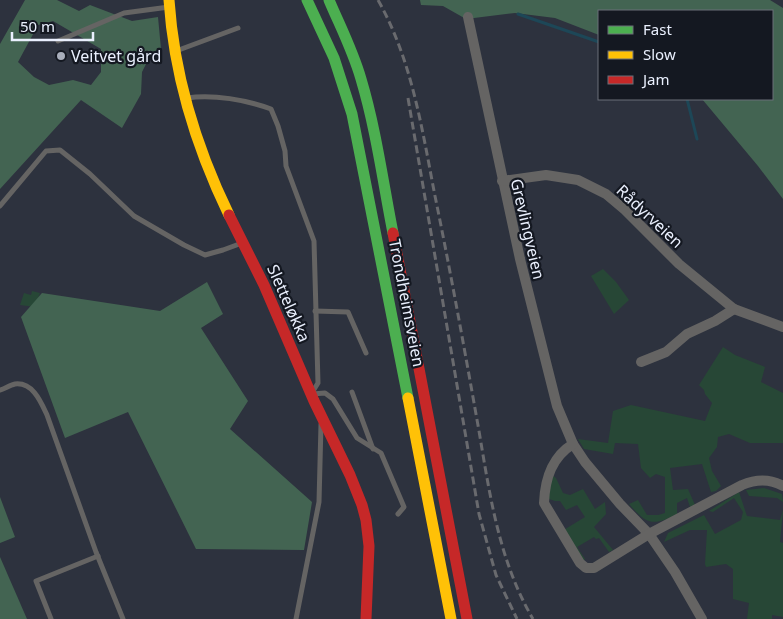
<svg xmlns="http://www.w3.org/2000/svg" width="783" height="619" font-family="'Noto Sans',sans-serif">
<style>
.green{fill:#274736}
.forest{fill:#436452;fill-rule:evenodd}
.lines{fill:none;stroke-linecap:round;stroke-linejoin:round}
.stream{stroke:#1d4757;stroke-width:3}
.lane{stroke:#656463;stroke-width:5}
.street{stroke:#656463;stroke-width:10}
.fast{stroke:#4caf50;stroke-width:11}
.slow{stroke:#ffc107;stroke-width:11}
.jam{stroke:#c62828;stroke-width:11}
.rail{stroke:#696a6e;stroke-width:3;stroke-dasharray:8 4;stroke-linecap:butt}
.poi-dot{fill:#a8aebb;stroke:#141821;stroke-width:2}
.labels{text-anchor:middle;stroke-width:4.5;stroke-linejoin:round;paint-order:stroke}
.poi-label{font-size:16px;fill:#eaf0fe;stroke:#141821;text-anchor:start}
.street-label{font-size:16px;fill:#eaf0fe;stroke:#141821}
</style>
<rect width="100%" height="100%" fill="#2d323e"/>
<g class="green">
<path d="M603,269L616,282L629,300L614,314L591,276Z"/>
<path d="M32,291L40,293L35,307L20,305L24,293L31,295Z"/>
<path d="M723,347L735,355L765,367L761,382L783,393V443H750L729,434L718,437L717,447L709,458L712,471L721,486L716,491L711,492L702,464L670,468L673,490L688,489L695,505L690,507L687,498L677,503V514C653,527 646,524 629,504L638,500L647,515H658L665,513V477L656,474L650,478L641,468L638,444L615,443L613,454L584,449L578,439L608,443L613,411L631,405L705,421L712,403L705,394L704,390L699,385Z"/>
<path d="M552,475L556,478L563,493L570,495L583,489L595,509L605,502L606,514L594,527L613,550L609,552L599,538L596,539L594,537L577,547L585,559L583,561L562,531L585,517L577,505L566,510L560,501H555L546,498Z"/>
<path d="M764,488L782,494L783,502L777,498L749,496L746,490Z"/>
<path d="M739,492L747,516L780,520L783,510L780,542L783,543V617L772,615V619H747L749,603L733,599V569L726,564L706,567L705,564L707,530H690L664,542L668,533L704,515L715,534L741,520L743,512L734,498L713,512L709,511Z"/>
</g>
<g class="forest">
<path d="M25,0H57L79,11L90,5L132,21L158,17L161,49L149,58L142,72L141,94L122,128L81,100L0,189V44ZM53,21L101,49V72L91,85L73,80L49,85L34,77L18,62L38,25Z"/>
<path d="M420,0H770L783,8V199L758,166L702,99H772V11H599V35L555,18L515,13L466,19L443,6L421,5Z"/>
<path d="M207,282L223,314L201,328L248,401L230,429L312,502L304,550L196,549L128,412L65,438L21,317L42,293L160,311Z"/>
<path d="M0,497L15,537L0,543Z"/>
<path d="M0,557L27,619H0Z"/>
</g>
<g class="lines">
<g class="stream">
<path d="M518,14L599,42"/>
<path d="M687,99L697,139"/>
</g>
<g class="lane">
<path d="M58,41L124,13L169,7"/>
<path d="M176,51L238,28"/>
<path d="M187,98C213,94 247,100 271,109L278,126L285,151L286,166L314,241L318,383L313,391"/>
<path d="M0,206L46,151L60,150L90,174L134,216L184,245L205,255L223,250L242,243"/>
<path d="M315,311L348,312L366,353"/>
<path d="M0,390C4,389 10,385 15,384C33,382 41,402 47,415L96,552L123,619"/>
<path d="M352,392L373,449"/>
<path d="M312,394L325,393L333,399L357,438L381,453L404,507L398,514"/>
<path d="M51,619L36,581L98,556"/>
<path d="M296,619L319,502L321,424"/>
</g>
<g class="street">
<path d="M468,17L520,259L557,406L573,444L585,462L620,504L649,534L675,572L702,619"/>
<path d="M502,181L546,175L578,180L606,194L625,210L679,264L734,309L783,327"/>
<path d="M641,362L666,352L687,334L715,321L734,309"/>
<path d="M573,444C552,457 545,478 544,503L580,563L586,568H594L649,534L742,485C756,479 769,478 783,486"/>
</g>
<g class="fast">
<path d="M307,0L334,58L352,114L408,398"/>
<path d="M329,0C340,26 353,51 361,79C376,129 383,182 393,233"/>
</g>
<g class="slow">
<path d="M169,0C174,75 196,147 229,215"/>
<path d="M408,398L451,619"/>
</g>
<g class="jam">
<path d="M229,215L264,285L314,401L350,475L362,505L366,520L369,546L366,619"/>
<path d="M393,233L467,619"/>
</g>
<g class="rail">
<path d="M378,0C412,60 422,129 435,196C451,274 465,352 479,431C490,496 499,561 533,619"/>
<path d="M408,98L479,514L496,575L517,619"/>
</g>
</g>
<circle class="poi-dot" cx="61" cy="56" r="5"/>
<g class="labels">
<g class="poi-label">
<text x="71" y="62">Veitvet gård</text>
</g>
<g class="street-label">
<text transform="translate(650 216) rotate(43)" y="6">Rådyrveien</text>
<text transform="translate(528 229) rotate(77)" y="6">Grevlingveien</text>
<text transform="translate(289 303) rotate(66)" y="6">Sletteløkka</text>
<text transform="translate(407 303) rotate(79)" y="6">Trondheimsveien</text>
</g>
</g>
<rect x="598" y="10" width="175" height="90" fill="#141821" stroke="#6a6e79"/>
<rect x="608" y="26" width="25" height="8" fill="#4caf50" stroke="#6a6e79"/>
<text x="643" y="35" font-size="15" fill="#eaf0fe">Fast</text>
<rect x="608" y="51" width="25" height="8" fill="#ffc107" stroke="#6a6e79"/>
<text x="643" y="60" font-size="15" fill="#eaf0fe">Slow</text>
<rect x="608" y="76" width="25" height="8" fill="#c62828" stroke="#6a6e79"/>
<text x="643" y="85" font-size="15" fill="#eaf0fe">Jam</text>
<path d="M12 32v8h81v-8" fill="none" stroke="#eaf0fe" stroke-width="2.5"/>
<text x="20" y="32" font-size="15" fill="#eaf0fe" stroke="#141821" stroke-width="4" paint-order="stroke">50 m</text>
</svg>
